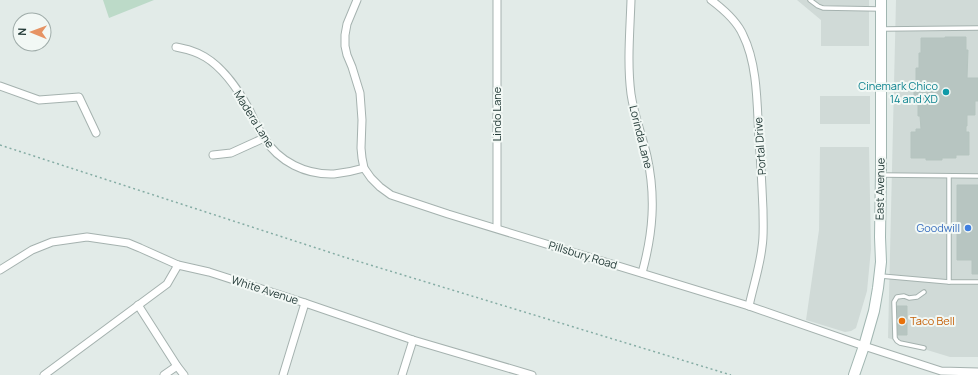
<svg xmlns="http://www.w3.org/2000/svg" width="978" height="375" font-family="Manrope,sans-serif">
<style>
.built{fill:#d0dad7}
.green{fill:#bcdac8}
.building{fill:#b7c5c1;stroke:#b5c4bf}
.lines{fill:none;stroke-linecap:round;stroke-linejoin:round}
.service-casing{stroke:#a5b2af;stroke-width:5.5}
.minor-casing{stroke:#a5b2af;stroke-width:9}
.secondary-casing{stroke:#a1b6b1;stroke-width:12}
.path{stroke:#85aca4;stroke-width:1.5;stroke-dasharray:2 3;stroke-linecap:butt}
.service{stroke:#fff;stroke-width:3.5}
.minor{stroke:#fff;stroke-width:7}
.secondary{stroke:#fff;stroke-width:10}
.culture-dot{fill:#0f9aa8;stroke:#f2f8f5;stroke-width:1.5}
.shop-dot{fill:#3f7fe0;stroke:#f2f8f5;stroke-width:1.5}
.food-dot{fill:#e8710a;stroke:#f2f8f5;stroke-width:1.5}
.labels{text-anchor:middle;stroke-width:4;stroke-linejoin:round;paint-order:stroke}
.culture-label{font-size:11px;fill:#0d838f;stroke:#f2f8f5;text-anchor:end}
.street-label{font-size:11px;fill:#233a37;stroke:#f2f8f5}
.shop-label{font-size:11px;fill:#366cbe;stroke:#f2f8f5;text-anchor:end}
.food-label{font-size:11px;fill:#c56008;stroke:#f2f8f5;text-anchor:start}
</style>
<rect width="100%" height="100%" fill="#e2ebe8"/>
<g class="built">
<path d="M797,0H869V46H821V20Z"/>
<path d="M896,0H978V357H950L888,338Z"/>
<rect x="820" y="96" width="50" height="28"/>
<path d="M820,147H869L871,249L867,291L856,328L851,331L845,332L806,320L819,230Z"/>
</g>
<path class="green" d="M103,0H154L109,18Z"/>
<g class="building">
<path d="M945,37H966V50H968L967,78H978V101H975V115H967V126H966V132H969V155H956V158H942V160H926V158H911V132H916V129H921L920,116H918V102H914V82H916V68H919V53H921V38H945Z"/>
<path d="M957,185H978V274H972V260H957Z"/>
<path d="M897,306H907V335H898Z"/>
</g>
<g class="lines">
<g class="service-casing">
<g id="service">
<path d="M810,0L818,6L823,8L880,9"/>
<path d="M882,29L978,28"/>
<path d="M882,175L978,176"/>
<path d="M881,276L949,282H978"/>
<path d="M949,282V176"/>
<path d="M924,348L900,343L897,341L895,338L894,302L897,297L904,296L909,298L917,297L924,292"/>
</g>
</g>
<g class="minor-casing">
<g id="minor">
<path d="M357,0L347,24L345,35V46L347,55L352,67L360,93L362,120L361,148L362,158L364,168L371,178L380,187L391,195L448,214L749,306L864,346L941,371L978,372"/>
<path d="M631,0C630,31 627,63 631,94C634,115 642,135 647,156C656,197 653,233 642,273"/>
<path d="M711,0C723,9 737,21 743,35C758,65 757,107 759,140C761,164 762,187 763,210C763,223 764,235 762,247C760,266 753,287 749,306"/>
<path d="M176,47C186,49 196,51 205,57C225,69 239,91 250,111C254,120 258,129 264,138C279,162 306,175 334,174C344,173 354,171 364,168"/>
<path d="M0,86L39,100L79,97L96,133"/>
<path d="M213,155L231,153L264,138"/>
<path d="M497,228V0"/>
<path d="M0,270L32,250L52,242L87,237L128,243L140,248L178,265L209,272L305,303L413,340L532,375"/>
<path d="M138,305L177,366L184,375"/>
<path d="M44,375L167,284L178,265"/>
<path d="M164,375L177,366"/>
<path d="M283,375L305,303"/>
<path d="M402,375L413,340"/>
</g>
</g>
<g class="secondary-casing">
<path id="secondary" d="M854,375L864,346L874,311L878,288L881,262L880,237L881,170V0"/>
</g>
<path class="path" d="M0,145L344,257L731,375"/>
<use href="#service" class="service"/>
<use href="#minor" class="minor"/>
<use href="#secondary" class="secondary"/>
</g>
<circle class="culture-dot" cx="946" cy="92" r="4"/>
<circle class="shop-dot" cx="968" cy="228" r="4"/>
<circle class="food-dot" cx="902" cy="321" r="4"/>
<g class="labels">
<g class="culture-label">
<text x="938" y="90">Cinemark Chico<tspan x="938" dy="13">14 and XD</tspan></text>
</g>
<g class="street-label">
<text transform="translate(497 114) rotate(-90)" y="4">Lindo Lane</text>
<text transform="translate(254 119) rotate(58)" y="4">Madera Lane</text>
<text transform="translate(641 137) rotate(76)" y="4">Lorinda Lane</text>
<text transform="translate(760 146) rotate(-94)" y="4">Portal Drive</text>
<text transform="translate(880 189) rotate(-89)" y="4">East Avenue</text>
<text transform="translate(583 255) rotate(17)" y="4">Pillsbury Road</text>
<text transform="translate(265 290) rotate(18)" y="4">White Avenue</text>
</g>
<g class="shop-label">
<text x="960" y="232">Goodwill</text>
</g>
<g class="food-label">
<text x="910" y="325">Taco Bell</text>
</g>
</g>
<g transform="translate(32 32) rotate(271)"><circle r="19" fill="#f2f8f5" stroke="#9faca9"/>
<path d="M0-3L7 15L0 10L-7 15Z" fill="#e69364"/>
<text y="-6" font-size="11" font-weight="bold" text-anchor="middle" fill="#233a37">N</text>
</g>
</svg>
